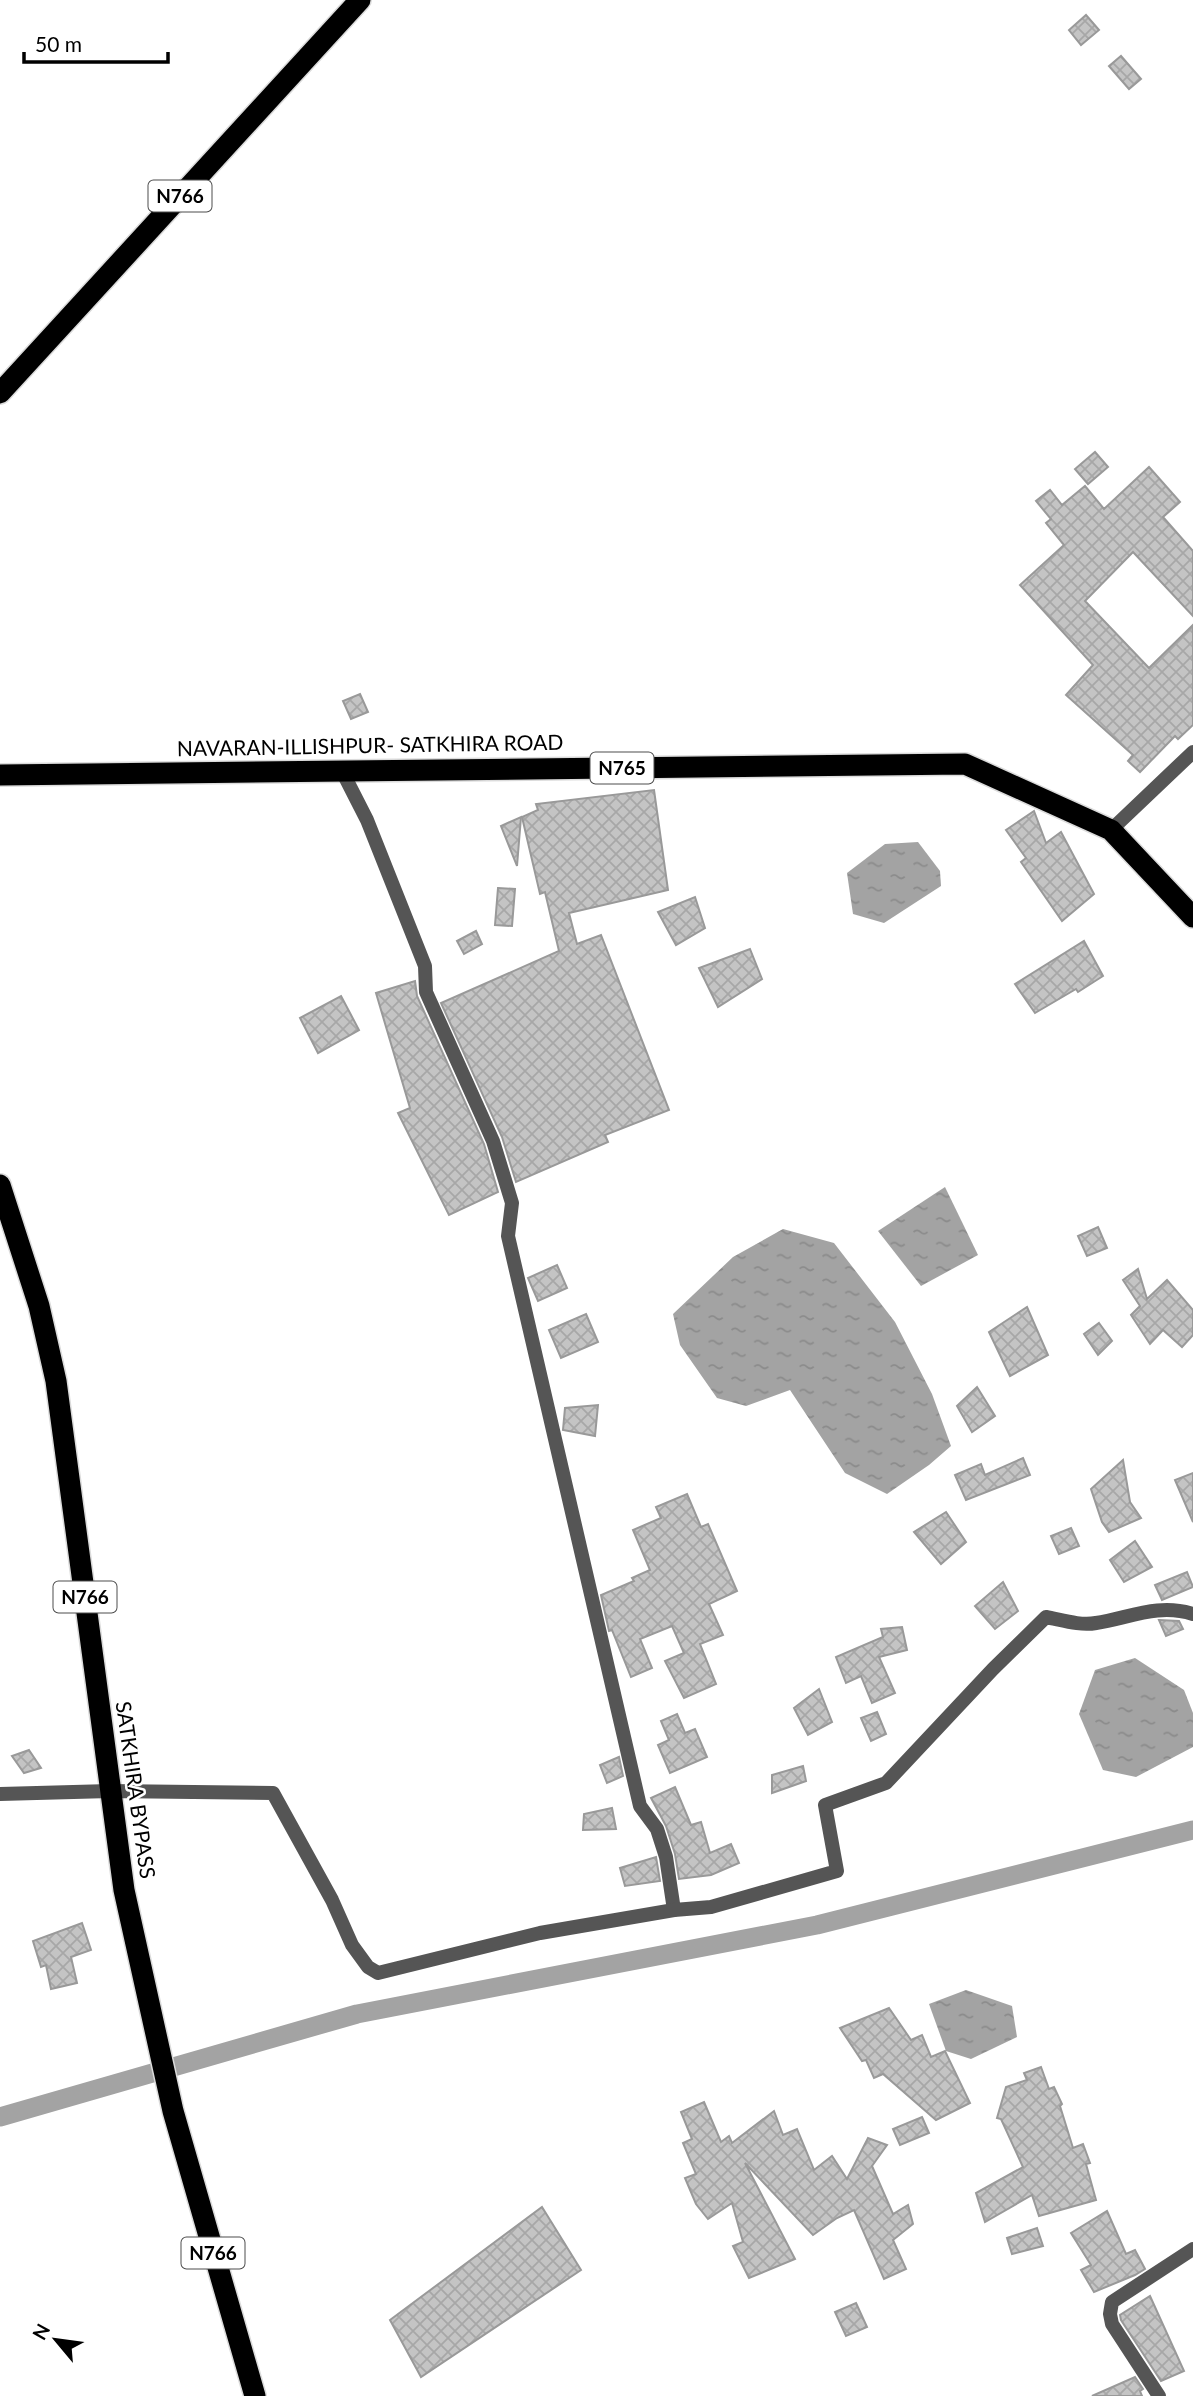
<svg xmlns="http://www.w3.org/2000/svg" width="1193" height="2396" font-family="Lato,sans-serif">
<style>
.water{fill:url(#water-ripples)}
.lines{fill:none;stroke-linecap:round;stroke-linejoin:round}
.canal{stroke:#a3a3a3;stroke-width:19}
.building{fill:url(#building-cross-hatch);stroke:#999;stroke-width:2}
.highway-casing{stroke:#dbdbdb;stroke-width:24}
.street{stroke:#555;stroke-width:14}
.highway{stroke:#000;stroke-width:21}
.labels{text-anchor:middle;stroke-width:5;stroke-linejoin:round;paint-order:stroke}
.shield{fill:#fff;stroke:#4c4c4c;stroke-width:2}
.shield-label{font-size:19px;font-weight:bold;fill:#000}
.street-label{font-size:21px;fill:#000;stroke:#fff}
</style>
<defs>
<pattern id="water-ripples" width="26" height="14" patternUnits="userSpaceOnUse" patternTransform="scale(1.75)"><rect width="26" height="14" fill="#a3a3a3"/><path d="M2 4q2-2 4 0t4 0M15 11q2-2 4 0t4 0" fill="none" stroke="#8b8b8b"/></pattern>
<pattern id="building-cross-hatch" width="8" height="8" patternUnits="userSpaceOnUse" patternTransform="scale(1.75)"><rect width="8" height="8" fill="#c4c4c4"/><path d="M0 0l8 8M0 8l8-8" fill="none" stroke="#a7a7a7"/></pattern>
</defs>
<rect width="100%" height="100%" fill="#fff"/>
<g class="water">
<path d="M918,842L940,871L941,886L884,923L853,914L847,873L885,844Z"/>
<path d="M945,1187L978,1255L921,1286L878,1231Z"/>
<path d="M783,1229L834,1243L895,1322L932,1394L951,1446L929,1465L887,1494L845,1473L790,1390L746,1406L717,1398L680,1345L673,1314L733,1257Z"/>
<path d="M1135,1658L1184,1690L1193,1713V1747L1136,1777L1103,1770L1079,1714L1095,1670Z"/>
<path d="M966,1990L1012,2006L1017,2037L971,2059L946,2051L929,2004Z"/>
</g>
<g class="lines">
<path class="canal" d="M0,2117L357,2014L817,1925L1193,1830"/>
</g>
<g class="building">
<path d="M1086,15L1099,30L1081,45L1069,30Z"/>
<path d="M1121,56L1141,79L1129,89L1109,66Z"/>
<path d="M1095,452L1108,467L1088,484L1075,469Z"/>
<path d="M1149,467L1180,502L1163,517L1193,551V616L1133,552L1085,601L1149,668L1193,625V725L1178,739L1175,736L1140,772L1128,761L1133,755L1066,695L1093,665L1020,585L1064,545L1046,523L1051,519L1036,501L1050,490L1062,505L1085,486L1104,509Z"/>
<path d="M360,694L368,712L351,719L343,701Z"/>
<path d="M654,790L668,890L569,913L577,944L601,935L669,1110L605,1135L608,1142L516,1182L502,1137L441,1003L559,951L545,892L540,894L522,817L538,810L536,804Z"/>
<path d="M1034,811L1046,843L1061,832L1094,894L1062,921L1021,862L1026,858L1006,830Z"/>
<path d="M521,817L517,866L501,826Z"/>
<path d="M498,888L515,889L512,926L495,925Z"/>
<path d="M695,897L705,928L676,945L658,912Z"/>
<path d="M476,931L482,944L464,954L457,941Z"/>
<path d="M1084,941L1103,976L1078,992L1076,989L1035,1013L1015,984Z"/>
<path d="M750,949L762,979L718,1007L699,968Z"/>
<path d="M415,981L417,996L484,1144L498,1192L449,1215L398,1113L410,1108L376,993Z"/>
<path d="M341,996L359,1030L318,1053L300,1018Z"/>
<path d="M1098,1227L1107,1248L1087,1256L1078,1236Z"/>
<path d="M557,1265L567,1288L538,1301L528,1278Z"/>
<path d="M1138,1269L1147,1299L1167,1280L1193,1310V1335L1182,1347L1163,1330L1150,1344L1131,1315L1140,1306L1123,1280Z"/>
<path d="M1027,1307L1048,1355L1010,1376L989,1332Z"/>
<path d="M586,1314L598,1342L561,1358L549,1330Z"/>
<path d="M1099,1323L1112,1341L1098,1355L1084,1334Z"/>
<path d="M977,1387L995,1416L972,1432L957,1406Z"/>
<path d="M598,1405L595,1436L563,1430L565,1408Z"/>
<path d="M1023,1458L1030,1475L966,1500L955,1475L981,1464L985,1475Z"/>
<path d="M1123,1460L1130,1502L1141,1518L1109,1532L1102,1522L1091,1489Z"/>
<path d="M1193,1473V1522L1175,1480Z"/>
<path d="M687,1494L701,1527L708,1524L737,1591L709,1604L723,1635L700,1644L716,1684L684,1698L665,1661L684,1653L672,1626L640,1639L652,1668L631,1677L612,1630L609,1631L601,1595L634,1581L632,1578L650,1570L633,1530L661,1518L656,1507Z"/>
<path d="M946,1512L966,1542L941,1564L914,1532Z"/>
<path d="M1071,1528L1079,1546L1059,1554L1051,1536Z"/>
<path d="M1135,1541L1152,1567L1124,1582L1110,1560Z"/>
<path d="M1187,1572L1193,1587L1162,1600L1155,1585Z"/>
<path d="M1003,1582L1018,1611L995,1629L975,1606Z"/>
<path d="M1159,1620L1179,1621L1183,1629L1166,1636Z"/>
<path d="M902,1627L907,1650L879,1657L895,1693L872,1703L861,1676L846,1683L836,1657L883,1637L881,1629Z"/>
<path d="M819,1689L832,1722L808,1735L794,1708Z"/>
<path d="M877,1712L886,1734L871,1741L861,1718Z"/>
<path d="M677,1714L685,1733L695,1729L707,1757L670,1773L658,1745L669,1740L661,1721Z"/>
<path d="M29,1750L41,1768L24,1773L12,1756Z"/>
<path d="M619,1757L623,1776L607,1783L600,1765Z"/>
<path d="M803,1766L806,1781L772,1793V1775Z"/>
<path d="M675,1787L691,1825L701,1822L710,1853L731,1844L739,1863L711,1875L679,1879L675,1854L666,1826L651,1798Z"/>
<path d="M612,1808L616,1829L583,1830L584,1814Z"/>
<path d="M656,1857L660,1881L625,1886L620,1868Z"/>
<path d="M82,1923L91,1950L71,1957L77,1983L51,1989L46,1965L41,1967L33,1941Z"/>
<path d="M889,2008L911,2040L922,2035L931,2057L945,2051L970,2103L936,2120L883,2074L874,2078L866,2060L862,2061L840,2028Z"/>
<path d="M1041,2067L1049,2089L1054,2087L1062,2104L1060,2106L1073,2148L1083,2144L1090,2163L1086,2164L1096,2200L1039,2216L1032,2195L985,2222L976,2193L1023,2167L1001,2119L997,2118L1006,2087L1027,2080L1024,2073Z"/>
<path d="M704,2102L721,2142L729,2136L732,2143L774,2111L783,2135L797,2129L814,2170L832,2156L847,2179L868,2138L887,2145L872,2166L893,2214L908,2205L913,2224L893,2240L906,2269L884,2279L854,2210L837,2218L813,2235L745,2163L795,2259L749,2278L733,2246L743,2242L732,2203L708,2219L696,2204L685,2178L696,2174L683,2143L692,2139L681,2112Z"/>
<path d="M922,2117L929,2133L900,2145L893,2129Z"/>
<path d="M542,2207L581,2270L421,2377L390,2320Z"/>
<path d="M1107,2211L1126,2254L1135,2250L1145,2269L1135,2275L1094,2292L1081,2270L1091,2265L1071,2233Z"/>
<path d="M1037,2228L1043,2246L1012,2254L1007,2238Z"/>
<path d="M1150,2296L1184,2371L1161,2381L1121,2320L1120,2315Z"/>
<path d="M856,2303L867,2327L846,2336L835,2312Z"/>
<path d="M1135,2377L1143,2389L1140,2391L1142,2396H1092Z"/>
</g>
<g class="lines">
<g class="highway-casing">
<g id="highway">
<path d="M0,393L360,0"/>
<path d="M0,775L965,764L1111,830L1193,917"/>
<path d="M0,1185L39,1306L56,1381L124,1890L173,2111L255,2396"/>
</g>
</g>
<g class="street">
<path d="M342,771L367,820L425,966L426,992L493,1141L512,1203L508,1236L640,1806L657,1829L666,1857L674,1910"/>
<path d="M1111,830L1193,752"/>
<path d="M0,1794L110,1791L273,1793L332,1900L352,1945L368,1967L378,1973L540,1933L674,1910L711,1907L837,1871L825,1805L886,1783L993,1669L1046,1617C1062,1620 1080,1626 1096,1623C1129,1618 1158,1603 1193,1614"/>
<path d="M1159,2396L1112,2324L1110,2314L1112,2302L1193,2249"/>
</g>
<use href="#highway" class="highway"/>
</g>
<g class="labels">
<g class="shield">
<rect x="148.5" y="180.5" width="63" height="31" rx="5"/>
<rect x="590.5" y="752.5" width="63" height="31" rx="5"/>
<rect x="53.5" y="1581.5" width="63" height="31" rx="5"/>
<rect x="181.5" y="2237.5" width="63" height="31" rx="5"/>
</g>
<g class="shield-label">
<text x="180" y="203">N766</text>
<text x="622" y="775">N765</text>
<text x="85" y="1604">N766</text>
<text x="213" y="2260">N766</text>
</g>
<g class="street-label">
<text transform="translate(370 746) rotate(-1)" y="7">NAVARAN-ILLISHPUR- SATKHIRA ROAD</text>
<text transform="translate(135 1790) rotate(82)" y="7">SATKHIRA BYPASS</text>
</g>
</g>
<g transform="translate(56 2340) rotate(299)" stroke="#ffffff" stroke-width="5" paint-order="stroke">
<path d="M0-5L12 26L0 18L-12 26Z" fill="#000000"/>
<text y="-10" font-size="19" font-weight="bold" text-anchor="middle" fill="#000000">N</text>
</g>
<path d="M24 52v10h144v-10" fill="none" stroke="#000000" stroke-width="3.5"/>
<text x="35" y="52" font-size="21" fill="#000000" stroke="#ffffff" stroke-width="5" paint-order="stroke">50 m</text>
</svg>
